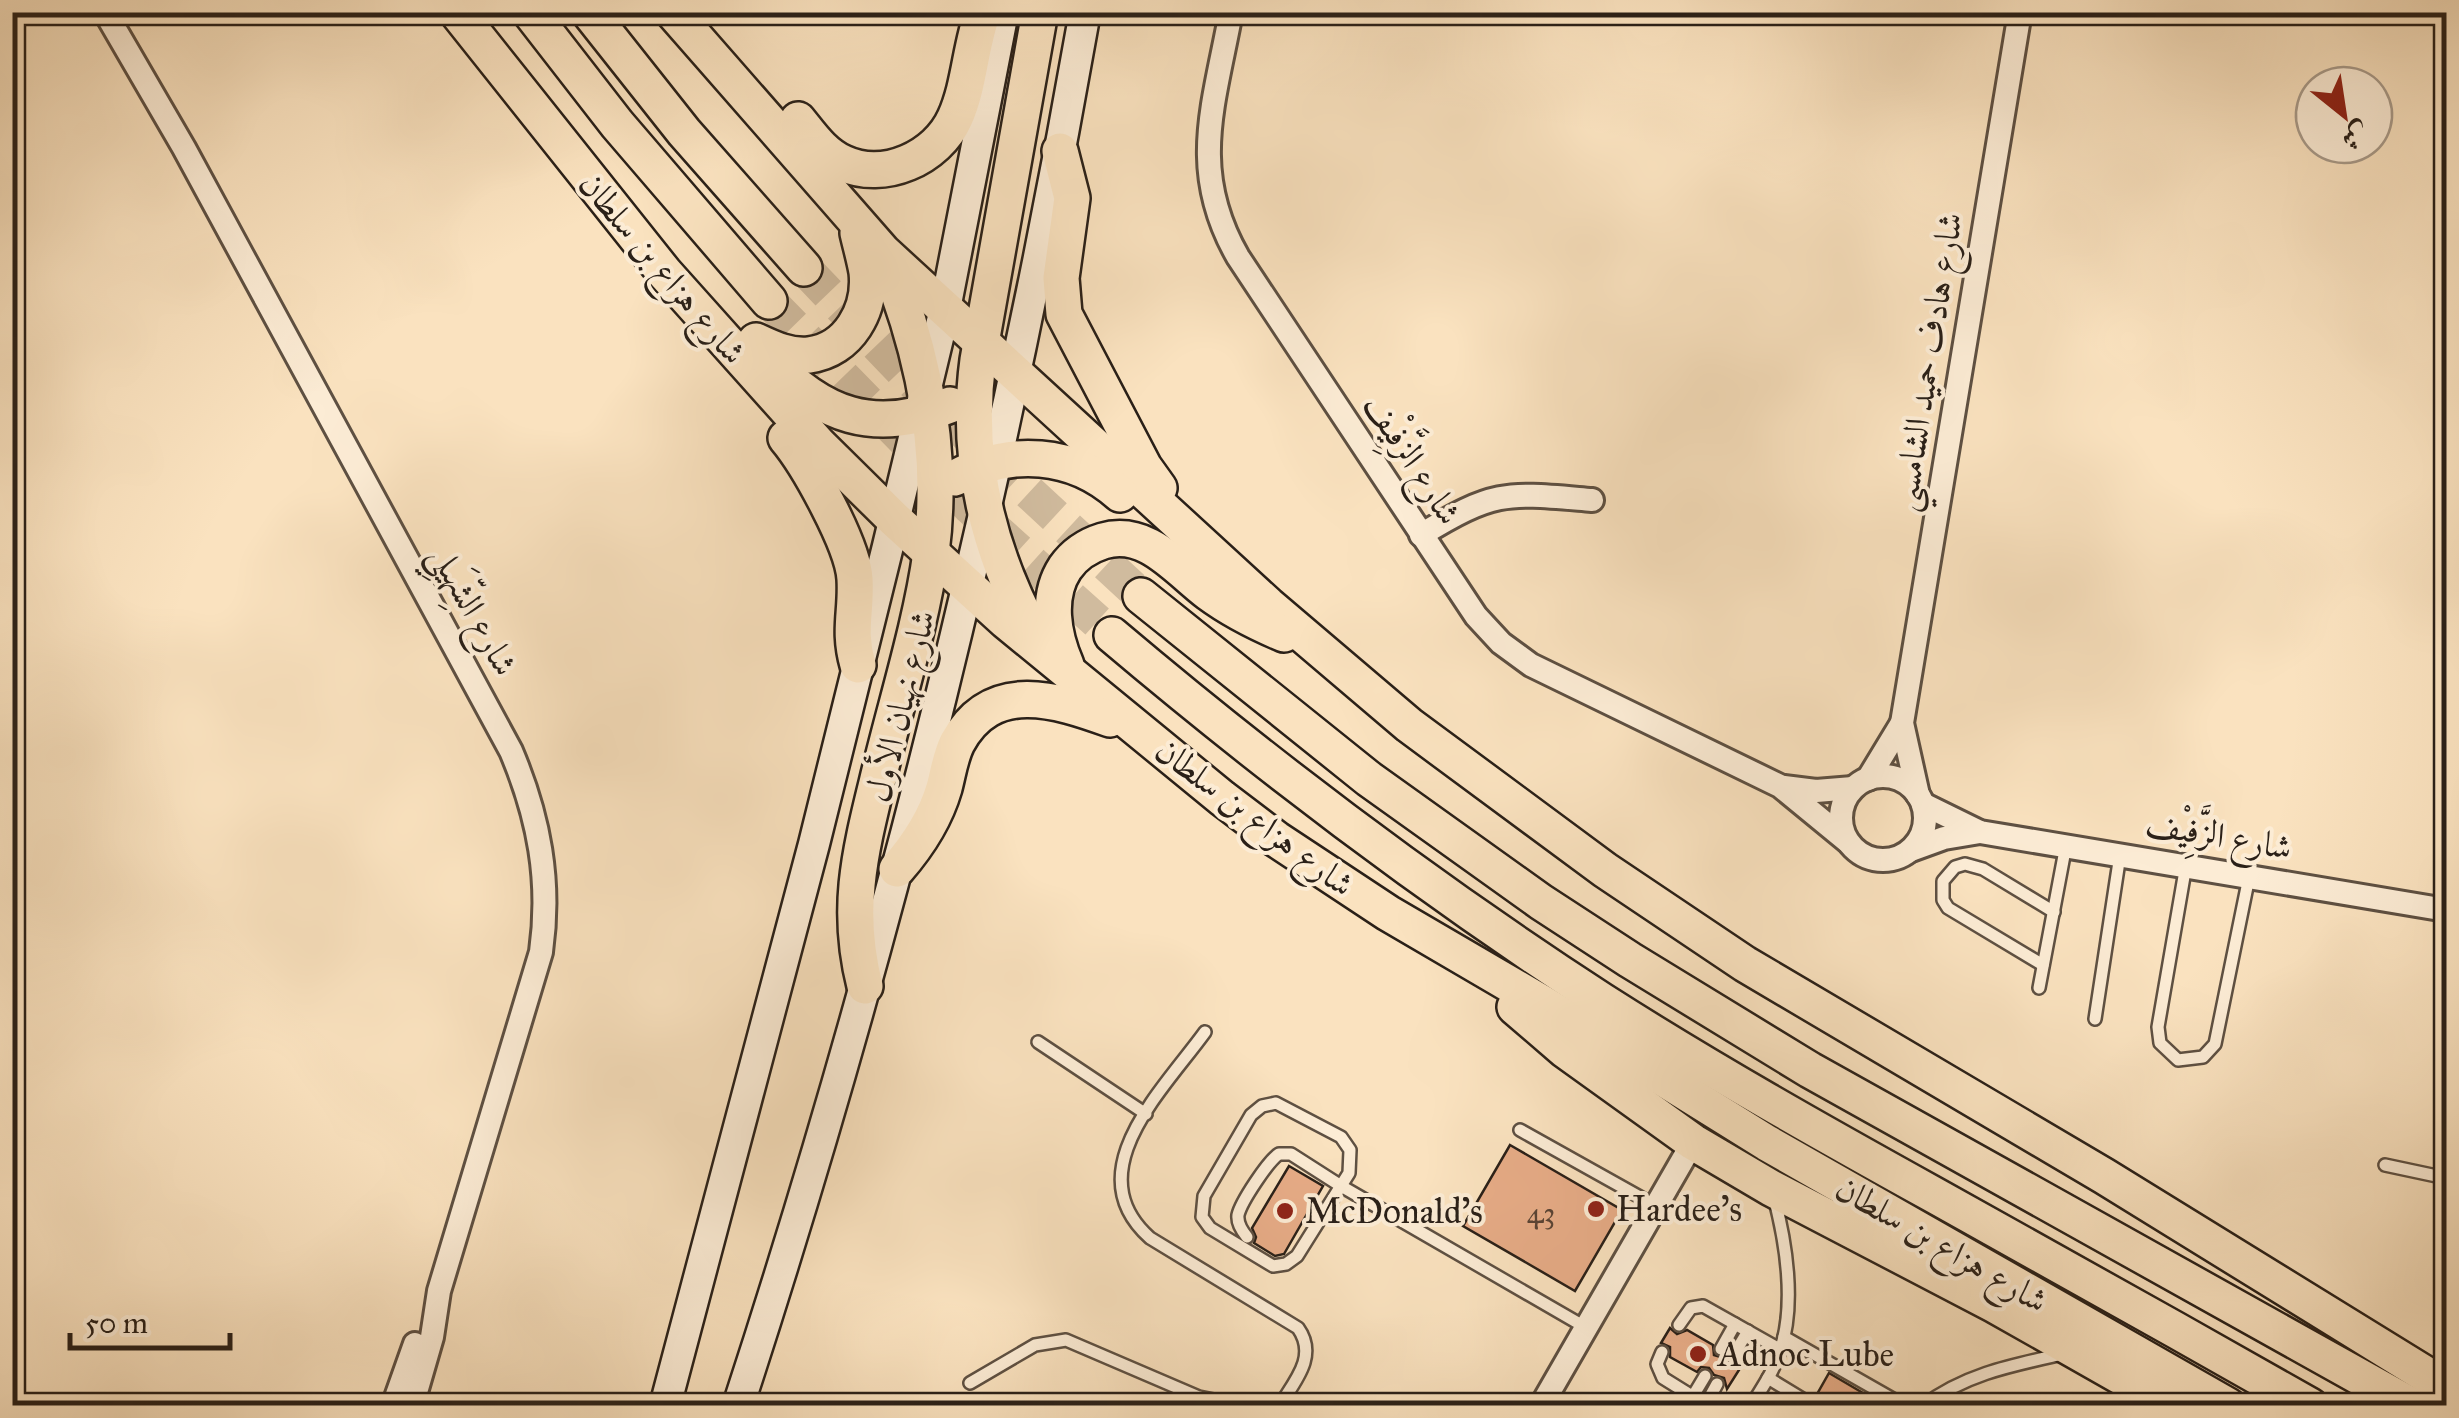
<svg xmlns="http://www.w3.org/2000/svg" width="2459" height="1418" font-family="'IM FELL Great Primer',Amiri,serif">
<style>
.building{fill:#e7ac87;stroke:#2a2018;stroke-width:2.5}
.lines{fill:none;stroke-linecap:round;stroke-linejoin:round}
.primary-tunnel{stroke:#d0bb9e;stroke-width:35;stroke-dasharray:35 18;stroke-linecap:butt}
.service-casing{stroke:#5e5042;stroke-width:16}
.minor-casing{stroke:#5e5042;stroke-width:28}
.secondary-casing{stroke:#2a2018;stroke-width:35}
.primary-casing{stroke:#2a2018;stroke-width:40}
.service{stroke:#fcecd5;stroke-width:11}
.minor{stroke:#fcecd5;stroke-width:22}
.secondary{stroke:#fcecd5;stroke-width:30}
.primary{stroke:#fae2bf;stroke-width:35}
.poi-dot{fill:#8f2418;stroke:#fcecd5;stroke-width:4}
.labels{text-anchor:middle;stroke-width:8;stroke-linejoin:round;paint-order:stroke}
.number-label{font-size:30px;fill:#594334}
.street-label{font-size:35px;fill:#2a2018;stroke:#fcecd5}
.poi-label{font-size:35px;fill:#2a2018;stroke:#fcecd5;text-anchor:start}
</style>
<rect width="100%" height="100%" fill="#fae2bf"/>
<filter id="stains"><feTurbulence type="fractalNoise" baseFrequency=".002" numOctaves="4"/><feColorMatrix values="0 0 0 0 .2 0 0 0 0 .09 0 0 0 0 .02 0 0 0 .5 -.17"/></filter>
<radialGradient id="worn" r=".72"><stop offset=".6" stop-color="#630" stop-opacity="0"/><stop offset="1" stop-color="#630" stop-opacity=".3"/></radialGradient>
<g class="building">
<path d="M1510,1145L1622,1210L1575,1291L1463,1226Z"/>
<path d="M1289,1166L1323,1186L1284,1254L1275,1256L1254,1243L1256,1237L1252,1228Z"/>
<path d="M1670,1328L1677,1334L1687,1330L1713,1345L1714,1355L1724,1358L1729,1364L1744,1362L1727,1389L1724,1378L1714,1375L1709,1368L1701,1367L1697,1372L1670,1357V1347L1661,1343Z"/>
<path d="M1829,1373L1885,1406H1823L1816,1396Z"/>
</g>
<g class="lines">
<g class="primary-tunnel">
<path d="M804,268L934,404L1141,596"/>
<path d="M769,301L970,507L1112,635"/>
</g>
<g class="service-casing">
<g id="service">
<path d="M2186,865L2158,1027L2160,1043L2178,1060L2203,1057L2215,1044L2249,877"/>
<path d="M2043,965L1948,908L1943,900V881L1955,867L1965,864L1983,869L2054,912"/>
<path d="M2039,988L2066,845"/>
<path d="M2095,1019L2120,855"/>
<path d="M1205,1032C1163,1090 1076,1172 1150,1238L1298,1328C1318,1356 1295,1381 1280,1405"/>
<path d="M1038,1042L1146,1114"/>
<path d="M1276,1103L1341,1137L1350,1150L1349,1173L1297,1256L1286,1264L1273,1266L1210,1228L1202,1217L1204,1196L1251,1115L1262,1106Z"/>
<path d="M1520,1130L1656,1206"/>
<path d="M2385,1165L2446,1178"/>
<path d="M1247,1237C1242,1231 1237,1223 1238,1215C1241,1202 1268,1161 1279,1154H1291L1341,1186L1585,1327"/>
<path d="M1679,1325L1691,1308L1703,1306L1781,1350"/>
<path d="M1784,1337L1905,1406"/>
<path d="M1721,1349L1735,1324"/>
<path d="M1662,1352L1657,1364L1663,1378L1708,1406"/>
<path d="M1733,1356L1748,1331"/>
<path d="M1768,1378L1814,1406"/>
<path d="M970,1383L1035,1345L1066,1340L1199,1397L1229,1403L1281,1406"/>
<path d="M1693,1396L1705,1376"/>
<path d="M1705,1406L1717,1384"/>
<path d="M1751,1406C1762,1388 1774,1371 1780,1351C1796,1305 1786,1242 1774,1197"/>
<path d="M1923,1406C1965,1374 2013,1365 2063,1354"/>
</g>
</g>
<g class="minor-casing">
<g id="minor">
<path d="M105,12L184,148L511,751C539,817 551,881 541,952L439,1291L432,1337L412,1406"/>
<path d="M1231,12C1214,105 1188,170 1238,257L1476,616L1501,643L1531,665L1780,786L1847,841"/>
<path d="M1421,535C1496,489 1507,493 1592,500"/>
<circle cx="1883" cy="818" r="42"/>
<path d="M1868,779L1902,723"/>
<path d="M1784,787L1816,791L1853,788"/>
<path d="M1918,795L1902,723L2020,12"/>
<path d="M1923,804L1980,832L2446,910"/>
<path d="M1911,850L1944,838L1980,832"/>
<path d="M393,1406L415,1344"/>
<path d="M1541,1406L1693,1142"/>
</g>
</g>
<g class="secondary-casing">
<g id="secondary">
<path d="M665,1406L814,844L888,546L945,309L1003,12"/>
<path d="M738,1406C887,950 1002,485 1085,12"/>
</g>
</g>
<g class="primary-casing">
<g id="primary">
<path d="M457,12L664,272L818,444L894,519L1006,621L1222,798L1276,839L1388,913L1542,1003L1767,1143L2228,1406"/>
<path d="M530,12L617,124L769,301"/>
<path d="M589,12L684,132L804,268"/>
<path d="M673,12L883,252L1268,605L1409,725L1605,870L1745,964L2104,1176L2446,1387"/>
<path d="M798,120C811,136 823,154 843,163C884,182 937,158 955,118C970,85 970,47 983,12"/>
<path d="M1060,151L1072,198L1061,278L1064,314L1144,467L1159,488"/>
<path d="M756,341C773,349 790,357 809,355C849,350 871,310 867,272C865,260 861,246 858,233"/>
<path d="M768,359C822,416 873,435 950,405"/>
<path d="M786,438C808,464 853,545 855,579C857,612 848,630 858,665"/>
<path d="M955,478C1010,448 1073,452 1120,494"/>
<path d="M1141,596L1369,779L1541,902L1630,960L1810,1070L2412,1406"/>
<path d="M1034,635C987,549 965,457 978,360L1040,12"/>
<path d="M1112,635C1268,767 1431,890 1602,1001C1710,1070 1822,1133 1934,1195C2060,1265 2185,1335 2310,1406"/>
<path d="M1066,665C1053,635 1046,597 1065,568C1074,555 1087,546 1103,541C1147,528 1177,569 1209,593C1232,610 1258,623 1284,634"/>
<path d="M897,869C918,845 935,819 944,788C948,773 950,757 957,743C992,678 1057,700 1110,719"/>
<path d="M865,986C846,911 859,856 877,783C894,710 921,626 931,553C944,454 924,354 887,262"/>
<path d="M1515,1007L1565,1050L1693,1142L1771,1188L1995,1305L2173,1406"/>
</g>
</g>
<use href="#service" class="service"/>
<use href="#minor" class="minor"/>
<use href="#secondary" class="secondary"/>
<use href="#primary" class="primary"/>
</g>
<g class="poi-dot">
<circle cx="1596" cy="1209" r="10"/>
<circle cx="1285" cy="1211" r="10"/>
<circle cx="1698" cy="1354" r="10"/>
</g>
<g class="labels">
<g class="number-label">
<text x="1541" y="1223">43</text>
</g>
<g class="street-label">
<text transform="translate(663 268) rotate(50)" y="12">شارع هزاع بن سلطان</text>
<text transform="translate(1927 362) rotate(-81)" y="12">شارع هادف حميد الشامسي</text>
<text transform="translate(1413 459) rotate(57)" y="12">شارع الزَّفِيْف</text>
<text transform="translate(474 610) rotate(61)" y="12">شارع الشِّهَيلِي</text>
<text transform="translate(900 706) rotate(-76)" y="12">شارع نهيان الأول</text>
<text transform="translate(1255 817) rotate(37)" y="12">شارع هزاع بن سلطان</text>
<text transform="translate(2219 835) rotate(10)" y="12">شارع الزَّفِيْف</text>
<text transform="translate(1942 1244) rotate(30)" y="12">شارع هزاع بن سلطان</text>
</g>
<g class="poi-label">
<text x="1616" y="1221">Hardee's</text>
<text x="1305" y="1223">McDonald's</text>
<text x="1718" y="1366">Adnoc Lube</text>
</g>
</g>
<rect width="2459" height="1418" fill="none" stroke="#fae2bf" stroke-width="50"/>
<rect x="15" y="15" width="2429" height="1388" fill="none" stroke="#2a2018" stroke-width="5"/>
<rect x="25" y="25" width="2409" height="1368" fill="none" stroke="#2a2018" stroke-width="2.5"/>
<g transform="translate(2344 115) rotate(150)"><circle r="48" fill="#fcecd5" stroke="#a89a89" stroke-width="2.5"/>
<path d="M0-8L18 38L0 25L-18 38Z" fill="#8f2418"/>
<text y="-15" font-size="28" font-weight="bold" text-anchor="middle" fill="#2a2018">ش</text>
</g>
<path d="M70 1333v15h160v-15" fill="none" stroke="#2a2018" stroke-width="5"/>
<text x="85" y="1333" font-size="30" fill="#2a2018" stroke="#fcecd5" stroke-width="8" paint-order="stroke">50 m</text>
<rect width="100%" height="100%" filter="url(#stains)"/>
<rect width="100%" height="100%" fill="url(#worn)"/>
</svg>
